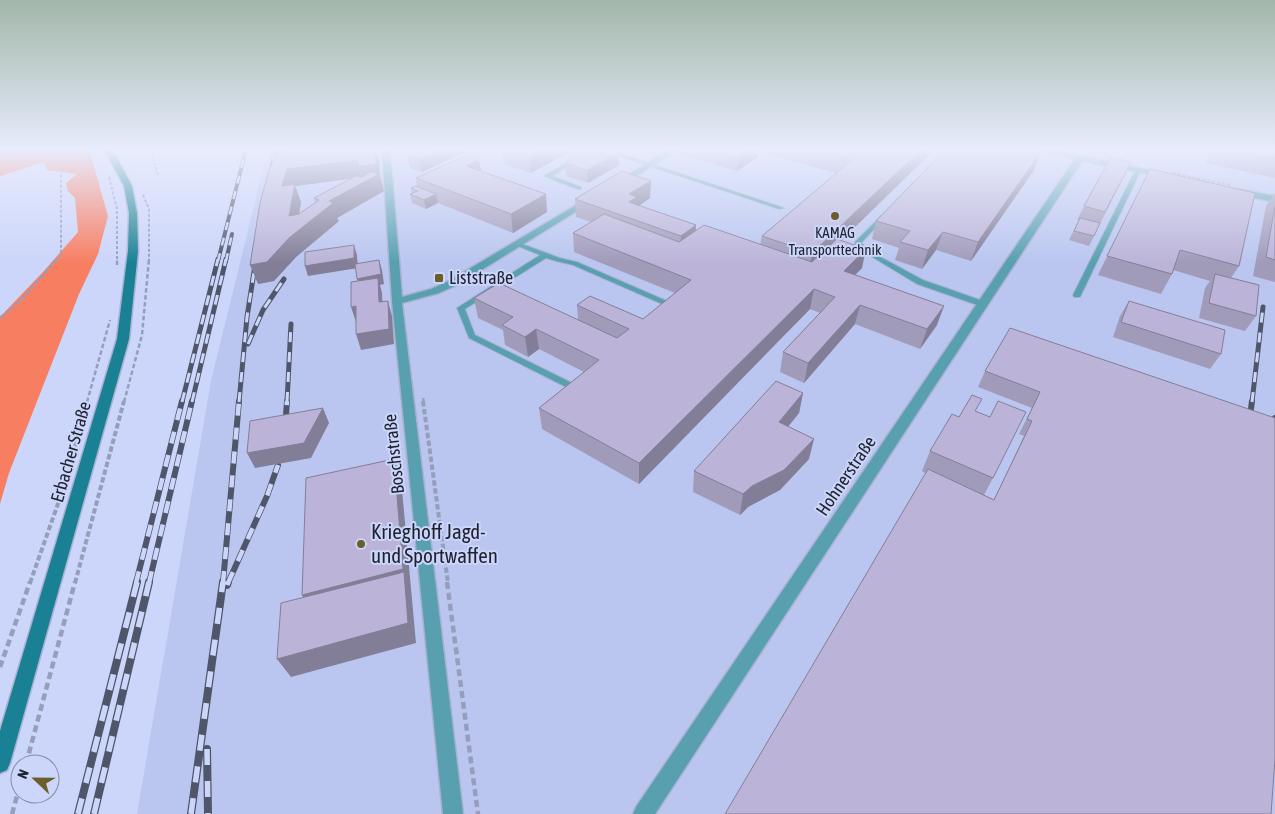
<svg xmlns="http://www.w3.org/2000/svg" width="1275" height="814" font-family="'Asap Condensed',sans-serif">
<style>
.built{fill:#bac6f0}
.green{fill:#f87e62}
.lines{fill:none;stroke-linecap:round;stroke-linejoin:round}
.lane-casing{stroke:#a9b1d1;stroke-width:2}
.street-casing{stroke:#a9b1d1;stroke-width:3}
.secondary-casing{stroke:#a9b1d1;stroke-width:3}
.path-far3{stroke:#979ebc;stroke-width:2;stroke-dasharray:3 2;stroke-linecap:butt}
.path-far2{stroke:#979ebc;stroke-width:2.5;stroke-dasharray:4.5 2.5;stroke-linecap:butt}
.path-far1{stroke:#979ebc;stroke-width:4;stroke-dasharray:5.5 2.5;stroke-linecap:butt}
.path{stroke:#979ebc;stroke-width:4.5;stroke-dasharray:7 4;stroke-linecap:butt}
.lane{fill:#58a0b0;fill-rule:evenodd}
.street{fill:#58a0b0;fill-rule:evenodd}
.secondary{fill:#1a8194;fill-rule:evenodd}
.rail-far3-casing{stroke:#505669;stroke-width:4}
.rail-far2-casing{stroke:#505669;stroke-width:5}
.rail-far1-casing{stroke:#505669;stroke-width:6}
.rail-casing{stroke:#505669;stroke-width:8}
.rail-far3{stroke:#ccd5fa;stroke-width:2.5;stroke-dasharray:8;stroke-linecap:butt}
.rail-far2{stroke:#ccd5fa;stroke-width:3;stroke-dasharray:10;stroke-linecap:butt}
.rail-far1{stroke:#ccd5fa;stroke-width:4.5;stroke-dasharray:12;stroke-linecap:butt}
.rail{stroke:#ccd5fa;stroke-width:5.5;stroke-dasharray:16;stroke-linecap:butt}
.wall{fill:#a19bba;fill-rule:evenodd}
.shaded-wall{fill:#837e97;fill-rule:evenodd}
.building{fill:#bbb4d8;stroke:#837e97}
.poi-dot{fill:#6c5e2b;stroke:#ccd5fa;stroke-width:2}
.labels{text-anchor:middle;stroke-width:4;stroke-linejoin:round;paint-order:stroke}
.far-poi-label{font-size:15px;fill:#1e222f;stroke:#ccd5fa}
.poi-label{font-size:18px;fill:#1e222f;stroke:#ccd5fa;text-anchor:start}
.street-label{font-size:18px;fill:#1e222f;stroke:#ccd5fa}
.near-poi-label{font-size:21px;fill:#1e222f;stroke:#ccd5fa;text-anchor:start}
</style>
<rect width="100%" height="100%" fill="#ccd5fa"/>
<path class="built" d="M268,149H1275V814H137L211,381Z"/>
<path class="green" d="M0,149H89L108,216L98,254L79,294L9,473L0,504V317L44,271L78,232L75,198L68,191L66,183L77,174L47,170L44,162L0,176Z"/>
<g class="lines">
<g class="lane-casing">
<g id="lane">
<path d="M591,149H598L552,176L581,187V189H577L544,176Z"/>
<path d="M598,149H606L784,208L779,209Z"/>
<path d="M1136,169L1141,170L1081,295L1080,297H1074L1073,295Z"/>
<path d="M883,215L886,217L885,218L861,243L873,253L923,280L986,302V306H980L917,284L869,255L855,244V242L881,216Z"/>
<path d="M517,242L560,258L577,262L676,305L672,307H669L573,265L556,261L546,258L465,309L475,335L570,382L571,384L567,387L564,386L469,338L457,308L540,255L515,245V243Z"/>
</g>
</g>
<g class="street-casing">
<g id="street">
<path d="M382,149H390L402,297L431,289L449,281L588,198L595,200L457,285L439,293L402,303L463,814H443L392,301Z"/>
<path d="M670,149H679L622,185L615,183Z"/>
<path d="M1034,149H1049L1163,173L1167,175L1163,177L1082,161L655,814H633L636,807L1075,159Z"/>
<path d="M1238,189L1275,196V202L1235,194L1234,192Z"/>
</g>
</g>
<g class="secondary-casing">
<path id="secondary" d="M104,149H112L132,186L137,213L138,251L129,339L10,763L7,770L0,773V731L117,339L128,251L129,213L124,186Z"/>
</g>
<g class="path-far3">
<path d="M156,149L152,155L158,175"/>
<path d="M1173,173L1230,185"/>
<path d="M109,177L117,209V261"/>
<path d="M143,195L149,209V261"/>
<path d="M56,261L61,255V173"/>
</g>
<g class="path-far2">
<path d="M117,265V259"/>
<path d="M0,318L22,299L57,259"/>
<path d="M423,398L424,402"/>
<path d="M87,402L110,320"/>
<path d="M124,402L142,335L149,259"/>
</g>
<g class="path-far1">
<path d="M423,401L448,583"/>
<path d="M73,454L88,401"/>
<path d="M30,583L60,498"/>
<path d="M75,583L124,401"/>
</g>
<g class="path">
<path d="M447,582L478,814"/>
<path d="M0,667L30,582"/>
<path d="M26,764L75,582"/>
<path d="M12,814L20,785"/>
</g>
<use href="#lane" class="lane"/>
<use href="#street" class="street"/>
<use href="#secondary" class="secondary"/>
<g class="rail-far3-casing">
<g id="rail-far3">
<path d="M270,177L275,149"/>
<path d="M218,261L246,149"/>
<path d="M226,261L232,234"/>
<path d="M256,261V258"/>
</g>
</g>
<g class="rail-far2-casing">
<g id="rail-far2">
<path d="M248,344L263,310L284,279"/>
<path d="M182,402L218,259"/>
<path d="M192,402L226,259"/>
<path d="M239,402L247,317L256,259"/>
<path d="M287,402L291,324"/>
<path d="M1252,402L1263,307"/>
</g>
</g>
<g class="rail-far1-casing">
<g id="rail-far1">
<path d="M1275,418V445"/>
<path d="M1249,424L1252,401"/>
<path d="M285,429L287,401"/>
<path d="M136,583L182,401"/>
<path d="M149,583L192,401"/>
<path d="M223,583L239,401"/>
<path d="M228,583L267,496L278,465"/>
</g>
</g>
<g class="rail-casing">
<g id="rail">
<path d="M227,585L228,582"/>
<path d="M207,749L208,814"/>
<path d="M78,814L137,582"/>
<path d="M94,814L149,582"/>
<path d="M191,814L223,582"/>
</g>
</g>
<use href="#rail-far3" class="rail-far3"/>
<use href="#rail-far2" class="rail-far2"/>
<use href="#rail-far1" class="rail-far1"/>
<use href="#rail" class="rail"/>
</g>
<g class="wall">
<path d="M411,149H471L422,172L410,168L407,155L412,153Z"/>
<path d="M499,149H568V153L531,173L504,164L502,150Z"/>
<path d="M682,149H933V151L841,240L862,268L855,275L937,325L920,349L855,324L804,383L780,372L783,352L820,313L810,309L639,484L542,429L539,408L584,372L539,349L528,357L505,345L503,330L478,318L474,298L578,320L577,305L643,319L675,293L574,252L573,233L591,222L576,217L575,199L651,181L650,198L639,206L696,225L695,230L760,245L762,236L836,173L758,151V157L737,171L682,155Z"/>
<path d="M1212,149H1275V178L1206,163L1209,154Z"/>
<path d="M300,151L379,160L380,176L384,191L337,218L339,221L296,257L274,281L258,284ZM350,179L314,198L315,203L299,214L301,202L295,186Z"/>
<path d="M619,152V165L588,183L566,176L565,163Z"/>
<path d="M479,159L481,171L546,194L547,212L513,233L438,203L426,209L412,203L410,194L412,193L411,188L417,186L416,178Z"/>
<path d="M1131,162L1089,246L1069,240L1079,220H1077L1084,206Z"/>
<path d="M1150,169L1239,266L1231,278L1256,316L1245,331L1199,318L1205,288L1210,281L1173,270L1172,274L1161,294L1098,275Z"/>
<path d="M1034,170L971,261L936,250L922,269L895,260L899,248L872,239L876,221Z"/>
<path d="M1275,193V282L1253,276L1266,206Z"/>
<path d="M1129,301L1221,354L1210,369L1113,337L1120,316Z"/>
<path d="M1010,328L1271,814L925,473L922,471L930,451L959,417L976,412L993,478L984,495L994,500L1024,436L1019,434L1032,408L978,387L985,371Z"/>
<path d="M803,393L799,413L788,426L809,459L780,490L748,507L740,515L693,492L694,471Z"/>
</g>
<g class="shaded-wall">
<path d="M376,149L379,160L380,176L384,191L337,218L339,221L296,257L274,281L258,284L250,265L289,238V216L282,186L287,169L299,151V150L305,167ZM362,177L329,201L296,232L301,202L295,186Z"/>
<path d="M442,149H471L422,172L419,159Z"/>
<path d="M543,149H568V153L531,173L529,156Z"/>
<path d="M752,149H758V157L737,171L738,159Z"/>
<path d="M922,149H933V151L809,272L812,253Z"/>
<path d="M619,152V165L588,183L587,170Z"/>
<path d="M1040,153L1034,170L971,261L978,242Z"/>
<path d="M479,159L482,176L466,166Z"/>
<path d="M651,181L650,198L637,207L632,219L629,194Z"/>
<path d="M436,194L438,203L426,209L424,200Z"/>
<path d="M546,194L547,212L513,233L511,214Z"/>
<path d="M696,225L695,244L680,255L681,236Z"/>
<path d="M943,232L936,250L922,269L928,250Z"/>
<path d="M354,245L357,255L358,268L308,276L305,266Z"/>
<path d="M866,249L862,268L840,290L844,271Z"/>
<path d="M379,260L382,270L384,284L380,285L382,293L383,317L360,288L357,279Z"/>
<path d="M814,289L810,309L639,484V463Z"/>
<path d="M388,301L392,316L394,344L361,350L356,334Z"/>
<path d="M860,305L855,324L804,383L808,363Z"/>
<path d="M356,306V322L351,307Z"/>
<path d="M944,306L937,325L920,349L927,329Z"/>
<path d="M536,329L539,349L528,357L525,337Z"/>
<path d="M803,393L799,413L776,442L779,422Z"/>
<path d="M323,408L329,423L311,458L255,468L247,453Z"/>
<path d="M814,439L809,459L780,490L748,507L740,515L743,494L752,486Z"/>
<path d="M394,459L401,479L416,643L291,677L277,659L313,614L302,595Z"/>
</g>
<g class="building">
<path d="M320,149H375L376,164L359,166L358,160L287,169L282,186L295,184L289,216L299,214L319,200L314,198L356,176L362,177L371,172L379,174L329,201L333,203L289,238L267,262L250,265L260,203L269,170L278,152L299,150V151Z"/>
<path d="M420,149H442L419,159L407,155Z"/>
<path d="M508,149H543L529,156Z"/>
<path d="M590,149H609L619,152L587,170L565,163Z"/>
<path d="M704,149H752L738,159Z"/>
<path d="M813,149H922L812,253L762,236L852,160Z"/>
<path d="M946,149H1021L1040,153L978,242L943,232L928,250L900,242L910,231L876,221Z"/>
<path d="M1228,149H1275V159Z"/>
<path d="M467,155L479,159L466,166L546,194L511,214L416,178Z"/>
<path d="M1111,157L1131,162L1105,212L1084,206Z"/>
<path d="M1150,169L1255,193L1239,266L1180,250L1172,274L1107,256Z"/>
<path d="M622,171L651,181L629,194L637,197L629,202L696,225L681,236L575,199Z"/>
<path d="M416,186L436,194L424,200L410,194L418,191L411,188Z"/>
<path d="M1275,206V260L1266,257Z"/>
<path d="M604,214L679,242L704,225L812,262L837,239L866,249L844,271L944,306L927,329L860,305L808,363L783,352L835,297L814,289L639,463L539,408L599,360L536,329L525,337L502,325L513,317L474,298L499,283L617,338L629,329L577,305L590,296L643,319L691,280L573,233Z"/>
<path d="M1080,218L1100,223L1094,236L1074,231Z"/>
<path d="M354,245V258L305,266V252Z"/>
<path d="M379,260L381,274L357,279L355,264Z"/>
<path d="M1215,274L1259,285L1256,316L1209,303Z"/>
<path d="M378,278L379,302L388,301L389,329L356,334V306L351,307V282Z"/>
<path d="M1129,301L1225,330L1221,354L1121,322Z"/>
<path d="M1010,328L1275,418V759L1271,814H725L928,469L994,500L1032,421L1027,419L1040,392L985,371Z"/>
<path d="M776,381L803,393L779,422L814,439L784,470L752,486L743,494L694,471Z"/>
<path d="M972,395L982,399L975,411L990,417L998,401L1026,412L993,478L930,451L952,414L959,417Z"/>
<path d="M323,408L304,443L247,453L250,421Z"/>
<path d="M394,459L403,569L302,595L306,478Z"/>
<path d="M404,572L408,623L277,659L281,603Z"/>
</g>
<linearGradient id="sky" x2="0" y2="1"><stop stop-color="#a2b7a9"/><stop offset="0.57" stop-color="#e8ecfd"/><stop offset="1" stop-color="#e8ecfd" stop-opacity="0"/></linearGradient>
<rect width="1275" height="263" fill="url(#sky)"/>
<g class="poi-dot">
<circle cx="835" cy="216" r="5"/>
<rect x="434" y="273" width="10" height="10" rx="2.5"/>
<circle cx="361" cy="544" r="5"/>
</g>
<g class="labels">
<g class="far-poi-label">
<text x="835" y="238">KAMAG<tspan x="835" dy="17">Transporttechnik</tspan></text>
</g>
<g class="poi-label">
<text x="449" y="284">Liststraße</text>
</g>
<g class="street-label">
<text transform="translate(71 452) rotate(-74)" y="6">Erbacher Straße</text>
<text transform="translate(394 454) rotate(-96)" y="6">Boschstraße</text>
<text transform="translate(846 476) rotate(-56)" y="6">Hohnerstraße</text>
</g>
<g class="near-poi-label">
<text x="371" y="539">Krieghoff Jagd-<tspan x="371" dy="24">und Sportwaffen</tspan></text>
</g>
</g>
<g transform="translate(35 779) rotate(292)"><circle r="24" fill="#ccd5fa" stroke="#868da9"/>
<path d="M0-4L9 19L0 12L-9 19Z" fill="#6c5e2b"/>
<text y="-8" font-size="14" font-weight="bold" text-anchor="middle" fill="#1e222f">N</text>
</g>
</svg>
